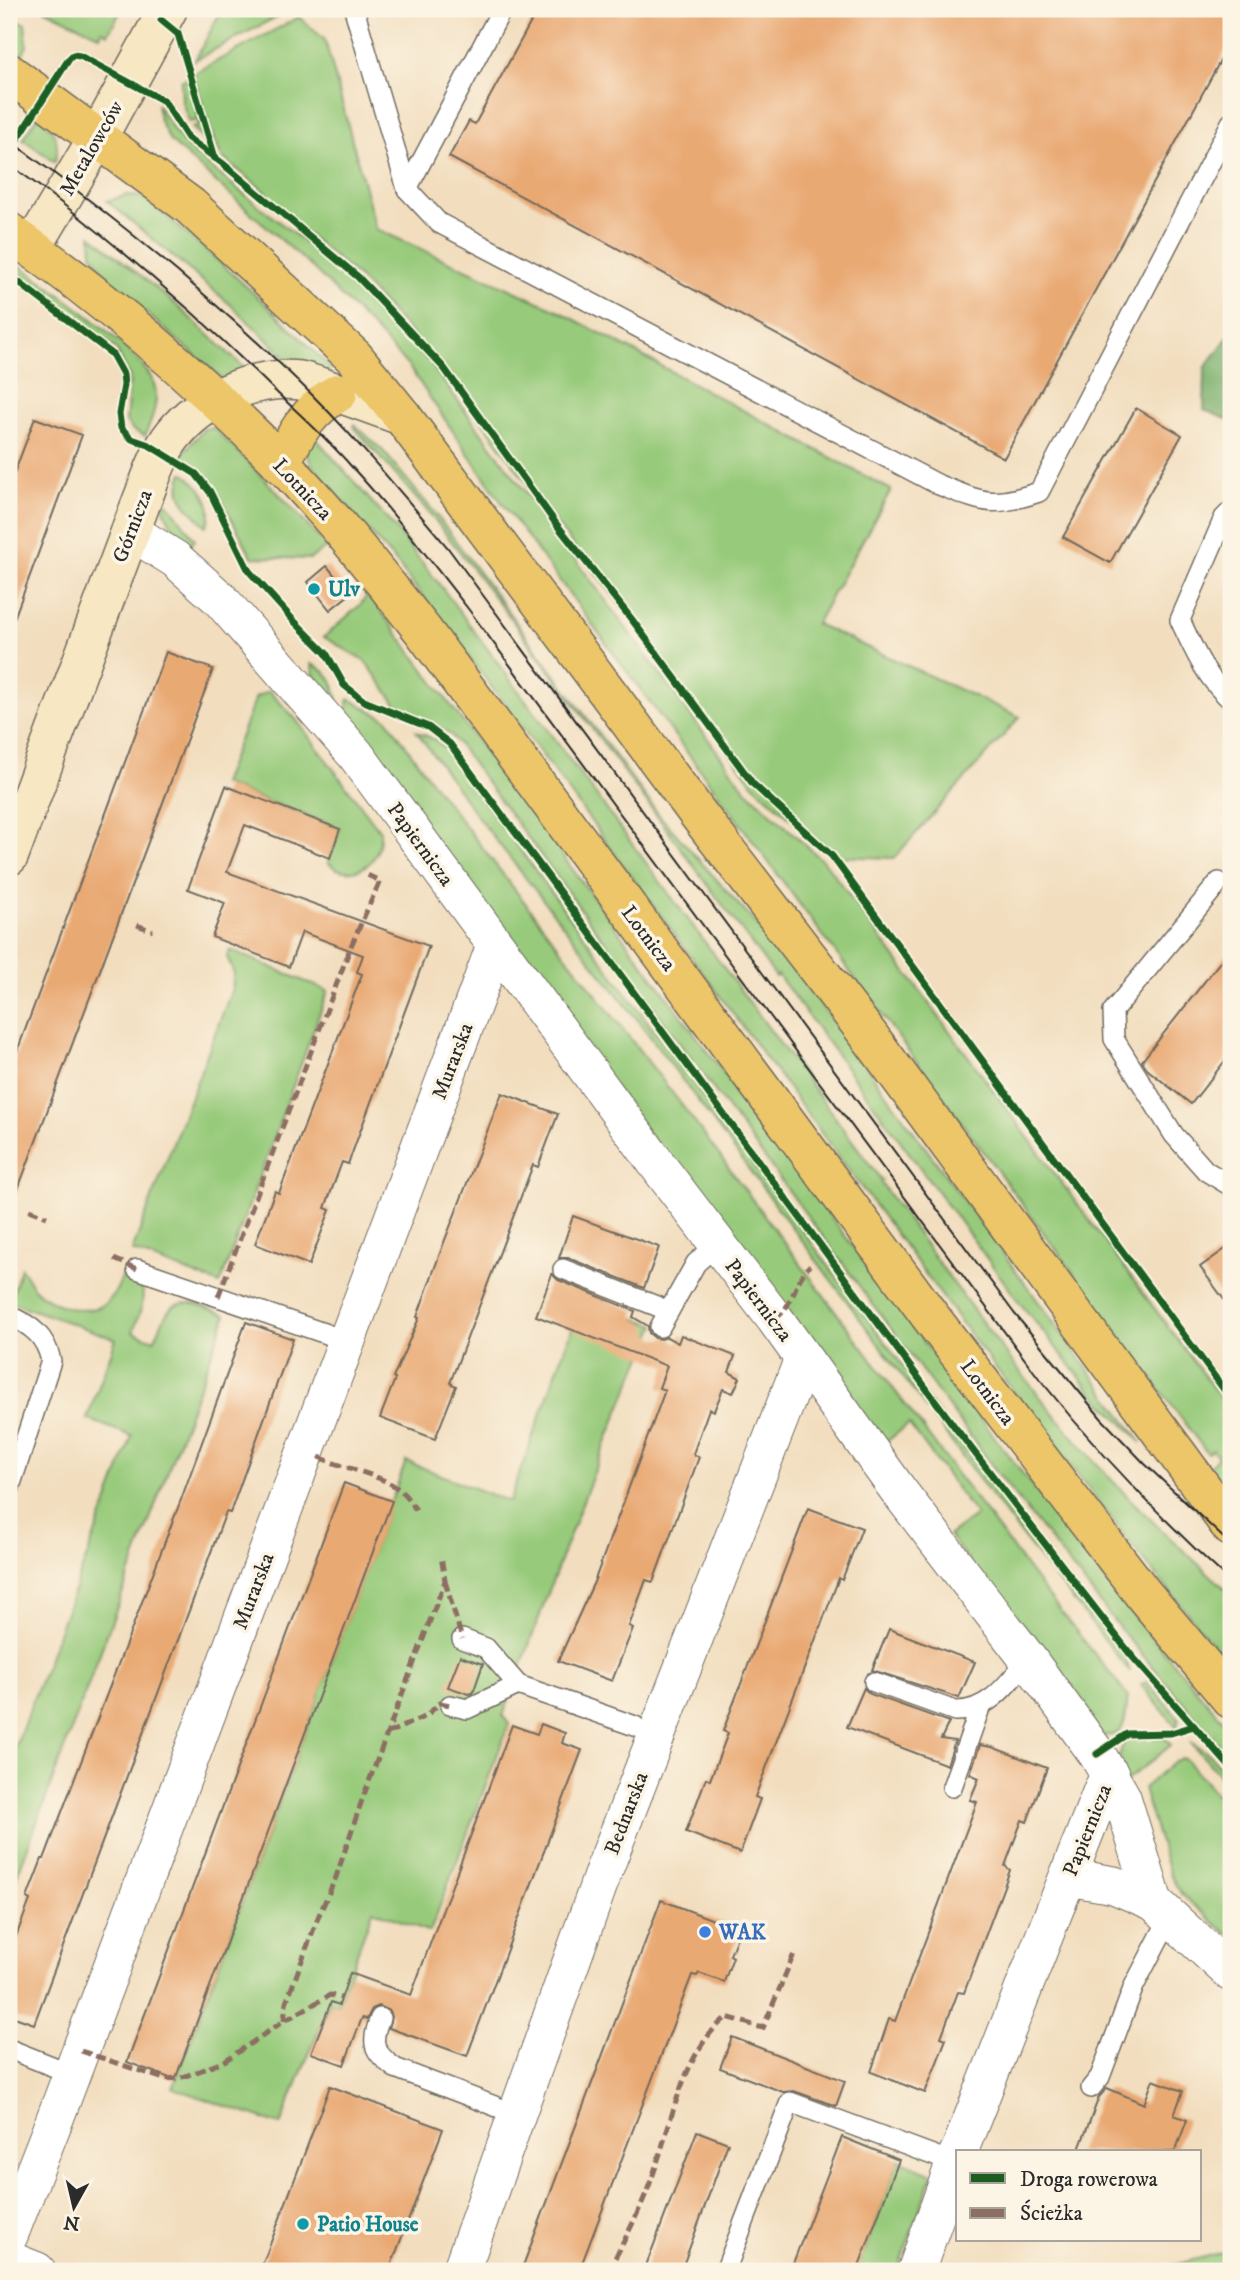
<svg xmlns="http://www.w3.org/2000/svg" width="1240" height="2280" font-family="'IM FELL DW Pica',serif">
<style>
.green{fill:#97ca7a;stroke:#617a52;stroke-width:2}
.forest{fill:#79ae6a;stroke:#526c4a;stroke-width:2}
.building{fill:#e9a973}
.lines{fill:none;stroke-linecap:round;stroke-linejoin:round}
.lane-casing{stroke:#716a5f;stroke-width:22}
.street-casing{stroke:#716a5f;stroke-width:39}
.secondary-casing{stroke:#716a5f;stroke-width:41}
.primary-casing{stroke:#716a5f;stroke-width:41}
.lane{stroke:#fff;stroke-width:19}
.street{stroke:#fff;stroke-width:37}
.secondary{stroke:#f7e8c3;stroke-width:38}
.primary{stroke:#ecc669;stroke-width:38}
.tram{stroke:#2b2b2b;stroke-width:2}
.quiet{stroke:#8d6e63;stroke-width:5;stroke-dasharray:10 5;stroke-linecap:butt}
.cycleway-casing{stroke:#fcf5e5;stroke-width:11}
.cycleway{stroke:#1b5e20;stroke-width:7}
.culture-dot{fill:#0f9aa8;stroke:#fcf5e5;stroke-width:2.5}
.shop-dot{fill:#3f7fe0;stroke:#fcf5e5;stroke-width:2.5}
.labels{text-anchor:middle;stroke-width:7;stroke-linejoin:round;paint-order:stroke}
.street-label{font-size:21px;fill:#2b2b2b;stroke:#fcf5e5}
.culture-label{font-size:21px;font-weight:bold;fill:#0d838f;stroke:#fcf5e5;text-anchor:start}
.shop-label{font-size:21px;font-weight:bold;fill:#366cbe;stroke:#fcf5e5;text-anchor:start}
</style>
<rect width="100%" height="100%" fill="#fcf5e5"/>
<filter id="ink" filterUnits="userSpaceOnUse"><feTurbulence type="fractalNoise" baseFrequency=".0143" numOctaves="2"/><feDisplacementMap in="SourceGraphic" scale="14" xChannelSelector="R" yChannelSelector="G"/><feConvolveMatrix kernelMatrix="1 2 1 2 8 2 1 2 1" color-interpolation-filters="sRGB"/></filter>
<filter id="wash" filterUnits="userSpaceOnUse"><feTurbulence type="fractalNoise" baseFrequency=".00686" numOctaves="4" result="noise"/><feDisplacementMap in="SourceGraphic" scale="28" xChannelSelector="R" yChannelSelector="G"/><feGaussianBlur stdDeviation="1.57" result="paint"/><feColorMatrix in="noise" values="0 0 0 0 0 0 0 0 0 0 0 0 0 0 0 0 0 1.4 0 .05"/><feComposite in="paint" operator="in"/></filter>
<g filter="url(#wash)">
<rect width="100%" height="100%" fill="#f2debf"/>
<g class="green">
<path d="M44,9H122L108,34L102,31L100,36Z"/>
<path d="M222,9H291L195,60Z"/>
<path d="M9,16L25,24L27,46L21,57L9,47Z"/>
<path d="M299,17L325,40L376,229L557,310L891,490L816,624L1020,717L894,858L832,856L753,784L633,621L557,525L444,368L358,277L265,198L268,194L222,157L212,135L193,74Z"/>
<path d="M187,78L206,142L192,127L199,125L198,120L189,122L182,102L181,81Z"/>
<path d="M157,104L174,131L196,156L318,253L355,285L387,315L430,363L745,789L826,864L1231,1412V1526L1190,1487L1218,1457L1213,1450L1207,1453L502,503L409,367L371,326L314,269L170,141L160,121Z"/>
<path d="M37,117C55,128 61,142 55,162L23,139Z"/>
<path d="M128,195L141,197L148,201C212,253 271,308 329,366L330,374L301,372L231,305L107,201Z"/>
<path d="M91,235L174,303L251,374L226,382L108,280L92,253Z"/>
<path d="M9,258C41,281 143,350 154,384C160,402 151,420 145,436L133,430L126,422L130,378L116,349L9,266Z"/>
<path d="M354,424L383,451L435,513L660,816L788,960L1142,1443L1092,1392L1019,1302L778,975L776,977L505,611L431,515L353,426Z"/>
<path d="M210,428L215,429L281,496L327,547L310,559L252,557L209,477L180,456L204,429Z"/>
<path d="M311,433L393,526L443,589L882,1181L880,1182C950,1278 1018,1376 1098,1465C1139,1511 1185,1552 1231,1594V1666L1140,1556L972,1337L494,690L396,562L315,470L306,453Z"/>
<path d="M183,473C200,484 218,506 206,526C190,509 171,497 183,473Z"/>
<path d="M162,500L172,508L195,540L187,549C175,533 166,520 162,500Z"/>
<path d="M368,594L993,1435L1121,1601L1231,1730V1759L1123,1632L1002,1479L459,745L451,735L431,723L402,712L365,661L324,637L360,605Z"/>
<path d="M311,664C337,674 337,694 340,719L319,692Z"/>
<path d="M269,691L294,717L380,831C380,839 380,846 376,854C367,872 342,878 328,862L340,828L222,784L256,697Z"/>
<path d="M349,699L387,719L436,788L681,1104L1042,1588L1128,1696C1125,1719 1127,1742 1096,1734L949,1535L976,1515L909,1424L881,1446L349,730L347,701Z"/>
<path d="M417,732L436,740L446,750L997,1493L1116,1643L1126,1659L1130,1672L1011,1522L640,1023L480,820Z"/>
<path d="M230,950L328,991L220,1284L132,1251L232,989L234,973L227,957Z"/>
<path d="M21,1268C25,1274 29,1281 33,1287C48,1304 80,1316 101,1306C114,1299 118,1287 123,1275L134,1279L143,1291L142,1306L133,1332L154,1340C159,1332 162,1321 167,1313C181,1293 208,1308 226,1315L9,1897V1764L132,1436L87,1419L116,1339L10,1302Z"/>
<path d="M634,1318L656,1325C598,1453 551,1585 503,1716L509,1724L430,1932L373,1910L338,2004L330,2002L280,2125L173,2088L406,1461L509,1502L572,1329Z"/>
<path d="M1146,1682L1179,1718L1177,1727L1141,1685Z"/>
<path d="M1164,1737L1171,1745L1126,1781L1119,1756L1124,1742L1135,1738Z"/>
<path d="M1190,1742L1208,1753L1231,1778V1788Z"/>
<path d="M1182,1758L1185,1759L1231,1811V1937L1182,1895L1170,1875L1145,1796L1143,1788L1175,1761Z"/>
<path d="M899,2160L933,2174L897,2271H857Z"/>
<path d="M1231,2249V2271H1152L1227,2251Z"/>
</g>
<path class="forest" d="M1231,333V421L1204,410L1205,368Z"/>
<g id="blocks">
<g class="building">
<path d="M538,9H1231V41L1004,458L449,157L469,121L475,124Z"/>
<path d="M1136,408L1182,435L1110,563L1063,537Z"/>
<path d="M35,418L82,435L12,624H9V487Z"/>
<path d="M327,566L350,594L330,610L308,582Z"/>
<path d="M166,652L213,669L12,1205L9,1204V1073Z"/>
<path d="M226,786L340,829L330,858L245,825L227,872L429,946L348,1164L342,1162L325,1208L330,1210L309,1265L255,1244L275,1191L279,1193L362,974L357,972L363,955L302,932L289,967L212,937L225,903L188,889Z"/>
<path d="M1231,948V1053L1191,1104L1148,1070L1142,1061Z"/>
<path d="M502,1093L558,1114L538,1167L533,1165L450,1383L456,1386L435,1439L380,1418L395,1379L393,1378L419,1318L417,1317L443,1245Z"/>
<path d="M573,1216L659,1247L644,1288L568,1258H559Z"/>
<path d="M1231,1245V1309L1200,1267Z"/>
<path d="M552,1274L558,1280L635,1311L633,1317L648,1326L649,1333L655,1338L661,1339L667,1337L678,1343L681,1335L735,1356L729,1372L740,1378L733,1393L723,1389L714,1411L709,1409L693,1454L699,1457L653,1582L646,1580L629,1626L633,1628L612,1681L558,1661L594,1582L665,1390L659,1388L667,1366L536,1316Z"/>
<path d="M246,1322L293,1339L230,1513L226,1512L34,2024L9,2015V1955L30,1900L27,1898L42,1859H44L182,1497Z"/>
<path d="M344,1483L392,1501L175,2080L127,2062Z"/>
<path d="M808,1508L862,1528L842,1580L839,1578L755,1797L760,1799L740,1853L686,1832L706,1778L710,1780L728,1733L723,1731Z"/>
<path d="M889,1629L975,1662L959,1698L872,1670Z"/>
<path d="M460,1656L483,1664L473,1693L469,1694L448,1687Z"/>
<path d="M864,1688L870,1694L949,1722L941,1739L955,1741L947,1765L847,1727Z"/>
<path d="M541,1724L565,1733L562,1743L582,1750L467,2056L389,2028L392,2017L390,2011L379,2006L372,2009L367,2019L362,2018L344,2065L311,2053L331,2002L339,2005L350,1973L411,1995L512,1725L537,1734Z"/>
<path d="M980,1745L992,1747L1047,1768L1027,1822L1022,1820L1012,1847L1005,1866L1010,1870L964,1993L958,1992L941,2037L946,2039L925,2093L871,2072L889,2019L895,2021L977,1802L970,1800L979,1778L970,1774Z"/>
<path d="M661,1900L740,1930L730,1955L733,1957L724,1982L699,1973L697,1976L692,1975L579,2271H537L523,2266Z"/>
<path d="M732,2037L845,2081L836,2106L794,2091L783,2092L720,2068Z"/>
<path d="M1153,2080L1183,2091L1174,2115L1187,2120L1175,2152H1078L1099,2097L1107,2088L1144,2104Z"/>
<path d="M330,2086L443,2129L389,2271H260Z"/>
<path d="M697,2131L728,2143L681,2271H644Z"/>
<path d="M842,2137L899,2160L857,2271H790Z"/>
</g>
</g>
</g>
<g filter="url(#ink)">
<use href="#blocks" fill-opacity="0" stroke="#716a5f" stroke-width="2"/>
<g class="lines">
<g class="lane-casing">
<g id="lane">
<path d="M354,9L407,189L439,223L939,485C985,503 991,508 1039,492L1231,123"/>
<path d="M407,189L502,9"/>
<path d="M1231,511L1224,518L1180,620C1194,650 1206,678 1231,700"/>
<path d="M1219,882L1113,1011L1114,1039L1174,1135L1206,1171L1231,1186"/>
<path d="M137,1269L347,1341"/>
<path d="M563,1269L669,1311"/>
<path d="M9,1316C32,1325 46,1337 51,1361L9,1490"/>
<path d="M660,1327L696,1263L704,1256L721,1250"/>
<path d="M462,1639L486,1648L518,1685L635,1726"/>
<path d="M874,1682L955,1711C989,1712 1009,1682 1028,1659"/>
<path d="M450,1705L467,1709L518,1685"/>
<path d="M952,1787L981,1705"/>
<path d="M380,2018C370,2043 373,2052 395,2068L518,2115"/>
<path d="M9,2049L72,2074"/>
<path d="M1091,2088L1100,2077L1134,1986L1170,1917"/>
<path d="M726,2269L790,2102L954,2163"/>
</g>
</g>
<g class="street-casing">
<g id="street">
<path d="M130,531L175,559L220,599L356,755L662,1171L775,1319L898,1490L1028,1659L1097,1754L1122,1797L1154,1902"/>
<path d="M1068,1877L1114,1885L1154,1902L1231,1973"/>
<path d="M959,2152L1102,1790L1110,1774"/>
<path d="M9,2236L56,2116L495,946"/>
<path d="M9,2260L37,2271"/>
<path d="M461,2271L604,1870L803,1359"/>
<path d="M916,2271L958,2153"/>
</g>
</g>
<g class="secondary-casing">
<g id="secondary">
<path d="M32,248L98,137L168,9"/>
<path d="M9,856L141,503C150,481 158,454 173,435C201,400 250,377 295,380C304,380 313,385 321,387C348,396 375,406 402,416"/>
</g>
</g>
<g class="primary-casing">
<g id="primary">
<path d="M9,73L190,206L354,357L402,416L698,814L870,1037L1231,1527"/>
<path d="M9,232C106,299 197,378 280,462C332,515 378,574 424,632L930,1316L1144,1595L1231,1699"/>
<path d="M280,463C298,432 307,411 338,393"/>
</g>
</g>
<use href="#lane" class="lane"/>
<use href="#street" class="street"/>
<use href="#secondary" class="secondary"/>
<use href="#primary" class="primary"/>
<g class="tram">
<path d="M9,140C110,213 205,291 295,378C350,431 399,490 448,548L1014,1313L1101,1418L1145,1464L1231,1545"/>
<path d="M9,164C100,229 184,302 264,380C293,409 324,435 351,466C393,512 431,561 469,610L1038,1377C1097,1451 1161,1519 1231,1582"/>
</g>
<g class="quiet">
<path d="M137,925L153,931"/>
<path d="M29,1210L47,1217"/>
<path d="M114,1259L137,1269"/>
<path d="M218,1297L351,946L380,881L365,874"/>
<path d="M775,1319C793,1307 794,1281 810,1265"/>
<path d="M319,1457C342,1468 385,1475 402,1492C407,1497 412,1504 416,1510"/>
<path d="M445,1581L462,1639"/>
<path d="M388,1733L426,1716L440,1703L450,1705"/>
<path d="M284,2021L286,2003L319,1915L336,1877L362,1800L445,1581L441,1556"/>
<path d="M81,2051L164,2079L180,2078L223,2062L284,2021L330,1995L341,1998"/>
<path d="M608,2271C626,2238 643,2205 655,2169C672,2120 684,2050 727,2017L763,2028L794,1954"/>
</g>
<g class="cycleway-casing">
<g id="cycleway">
<path d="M161,20L178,34L215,158"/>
<path d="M9,152L69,59L73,55L80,56L164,101L188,138L222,163L358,277L444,368L557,525L633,621L753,784L832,856L1231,1399"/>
<path d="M9,275L112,354L123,374L124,385L119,414L121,428L132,439L149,445L196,474L210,492L249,571L294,621L326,653L344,685L364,701L428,727L450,744L954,1426L1131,1655L1231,1768"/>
<path d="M1097,1754L1127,1734L1171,1733L1194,1726"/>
</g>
</g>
<use href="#cycleway" class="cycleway"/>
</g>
</g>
<g class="culture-dot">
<circle cx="314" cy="589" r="7"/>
<circle cx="303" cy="2224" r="7"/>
</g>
<circle class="shop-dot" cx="705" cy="1932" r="7"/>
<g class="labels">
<g class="street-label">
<text transform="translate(91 148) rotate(-60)" y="7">Metalowców</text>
<text transform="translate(303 489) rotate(47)" y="7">Lotnicza</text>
<text transform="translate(132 526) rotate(-69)" y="7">Górnicza</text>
<text transform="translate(421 844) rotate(54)" y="7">Papiernicza</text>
<text transform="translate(649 938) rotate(53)" y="7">Lotnicza</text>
<text transform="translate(452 1061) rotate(-69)" y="7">Murarska</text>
<text transform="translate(759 1300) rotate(53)" y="7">Papiernicza</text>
<text transform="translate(988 1392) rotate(53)" y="7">Lotnicza</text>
<text transform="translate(253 1591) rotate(-69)" y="7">Murarska</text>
<text transform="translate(626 1813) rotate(-69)" y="7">Bednarska</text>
<text transform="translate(1087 1830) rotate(-68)" y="7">Papiernicza</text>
</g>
<g class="culture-label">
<text x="328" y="596">Ulv</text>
<text x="317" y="2231">Patio House</text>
</g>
<g class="shop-label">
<text x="719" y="1939">WAK</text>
</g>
</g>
<rect width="1240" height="2280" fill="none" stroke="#fcf5e5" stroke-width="35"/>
<rect x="956" y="2150" width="245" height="91" fill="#fcf5e5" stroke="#a8a49b" stroke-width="2"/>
<rect x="970" y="2173" width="35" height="10" fill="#1b5e20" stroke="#a8a49b" stroke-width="2"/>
<text x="1020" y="2186" font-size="21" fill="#2b2b2b">Droga rowerowa</text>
<rect x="970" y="2208" width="35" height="10" fill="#8d6e63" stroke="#a8a49b" stroke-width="2"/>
<text x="1020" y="2220" font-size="21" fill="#2b2b2b">Ścieżka</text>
<g transform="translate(74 2207) rotate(188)" stroke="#fcf5e5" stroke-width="5" paint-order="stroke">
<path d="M0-5L12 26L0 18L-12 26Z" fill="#2b2b2b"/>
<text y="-10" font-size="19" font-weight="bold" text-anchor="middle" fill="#2b2b2b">N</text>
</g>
</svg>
